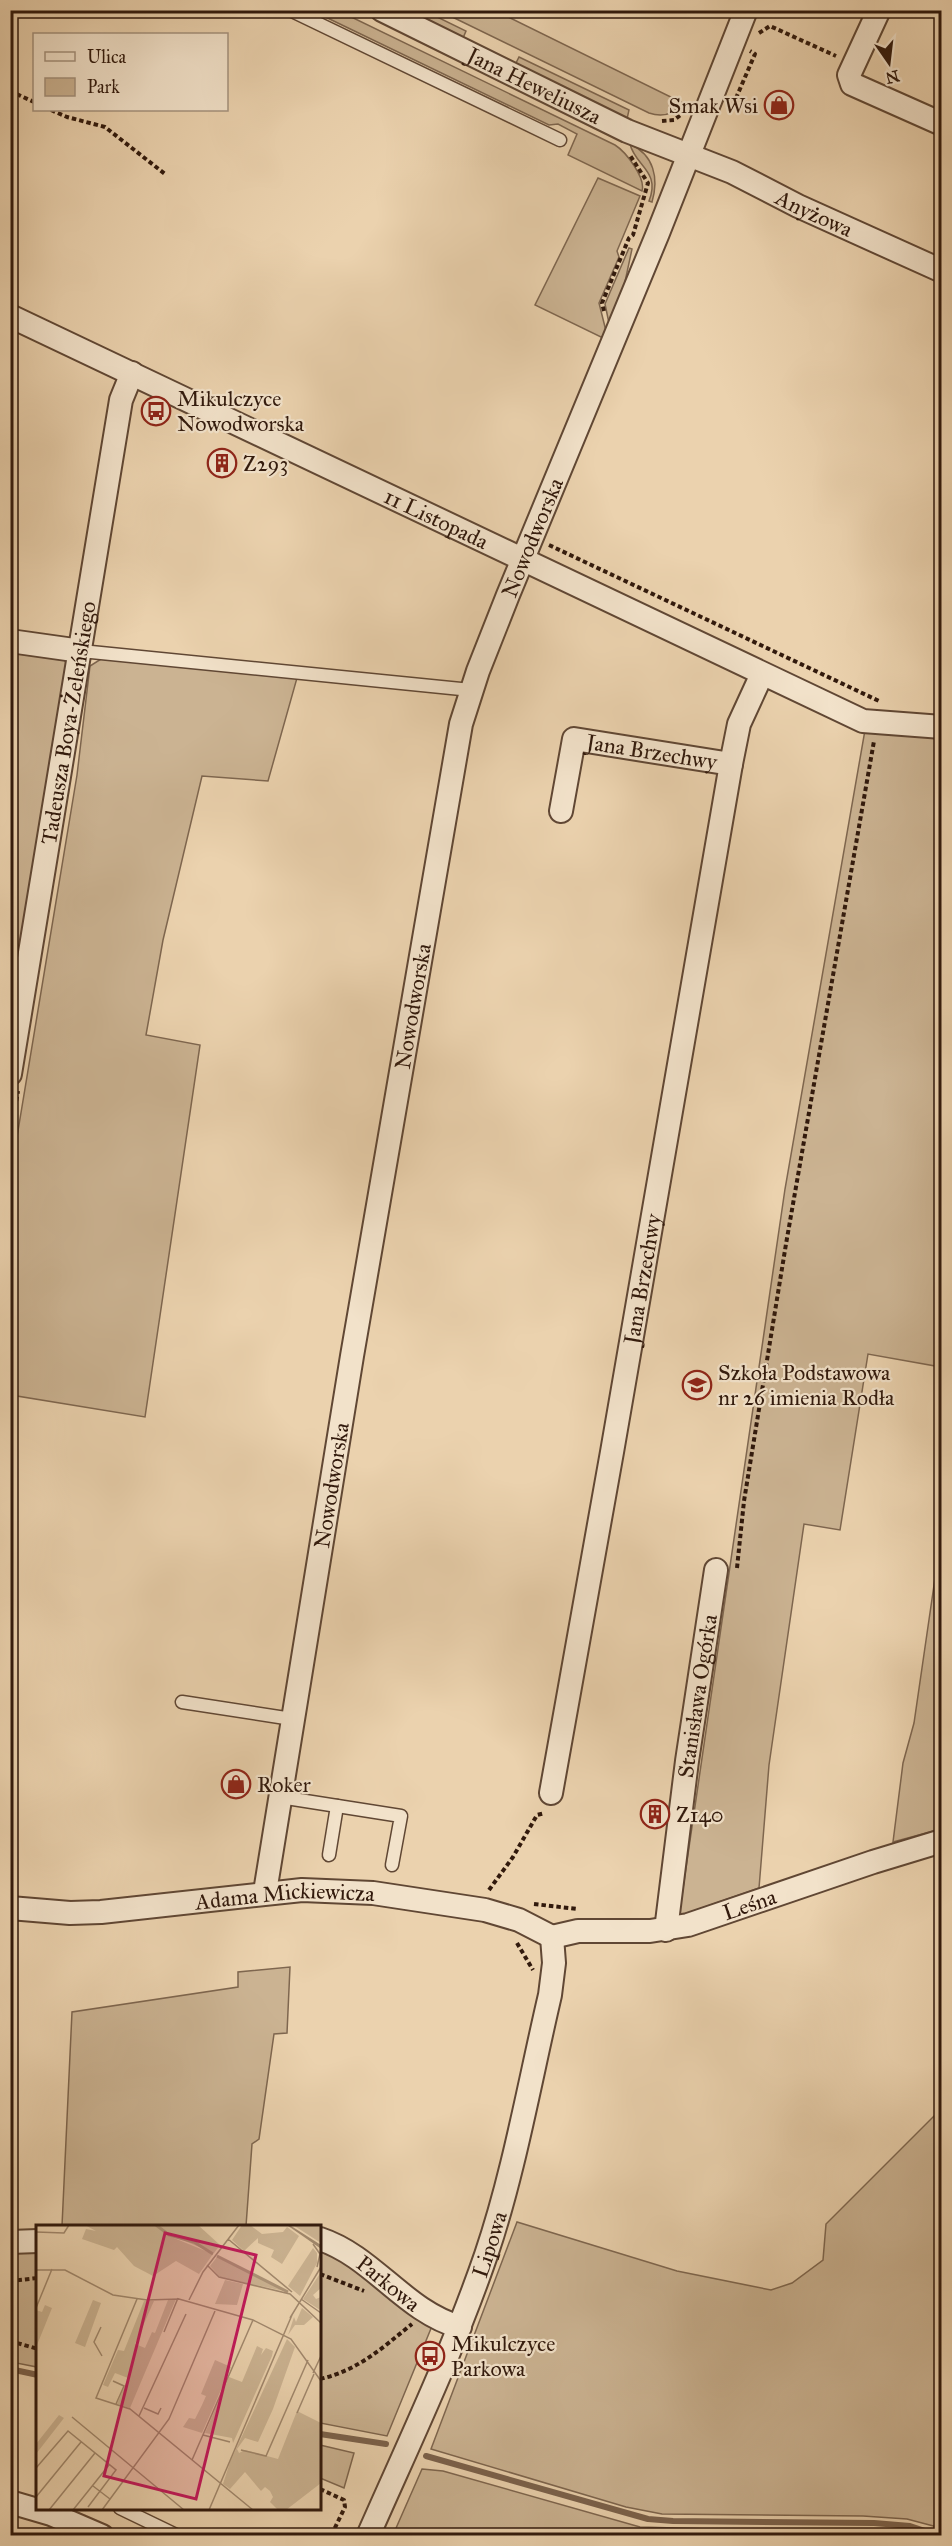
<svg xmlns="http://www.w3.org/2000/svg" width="952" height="2546" font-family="'IM FELL Great Primer',serif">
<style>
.green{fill:#cbb392;stroke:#7e664f;stroke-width:1.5}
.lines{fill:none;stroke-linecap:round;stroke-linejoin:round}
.stream{stroke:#7b624c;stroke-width:6}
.service-casing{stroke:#604734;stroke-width:15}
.minor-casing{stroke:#604734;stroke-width:26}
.path{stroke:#31190c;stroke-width:4;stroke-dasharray:4.5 3;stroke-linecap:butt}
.service{stroke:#f2e2ca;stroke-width:12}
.minor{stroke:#f2e2ca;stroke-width:22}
.labels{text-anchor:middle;stroke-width:4.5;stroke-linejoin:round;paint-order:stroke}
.street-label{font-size:22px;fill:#31190c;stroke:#f2e2ca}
.poi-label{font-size:22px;fill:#31190c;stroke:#f2e2ca;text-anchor:start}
.inset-river{fill:none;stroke:#ac9377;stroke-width:3}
.inset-road{fill:none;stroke:#a1886d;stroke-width:1.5}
.view{fill:#c2185b;fill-opacity:0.15;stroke:#c2185b;stroke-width:3}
.inset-edge{fill:none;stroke:#31190c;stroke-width:3}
</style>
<rect width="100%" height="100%" fill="#ebd2ae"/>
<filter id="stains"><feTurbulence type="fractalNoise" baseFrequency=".00333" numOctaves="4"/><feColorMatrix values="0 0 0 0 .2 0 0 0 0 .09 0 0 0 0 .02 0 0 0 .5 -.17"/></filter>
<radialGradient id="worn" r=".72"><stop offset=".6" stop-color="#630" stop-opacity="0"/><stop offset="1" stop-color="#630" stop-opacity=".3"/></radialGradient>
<g class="green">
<path d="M313,11H339L615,145C626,152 646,178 642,191L568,155L577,134L558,124L549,125Z"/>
<path d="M406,11H425L466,31L463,38Z"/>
<path d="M440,11H496L683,103C674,114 663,118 649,113Z"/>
<path d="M519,57L629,110L627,119L515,65Z"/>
<path d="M630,144C654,155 659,178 652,202L649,201C661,171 635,166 630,144Z"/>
<path d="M598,178L640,196L617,251L619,257L599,303L606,331L603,338L535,305Z"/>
<path d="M629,248L632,249L620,305L610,328L605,304Z"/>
<path d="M11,647L64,659L69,669L11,1025Z"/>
<path d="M101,659L297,678L268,781L202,776L163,940L146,1035L200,1045L145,1417L11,1395V1173L77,775L90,666Z"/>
<path d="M865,730L941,737V1367L868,1354L840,1530L804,1524L769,1765L759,1888L679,1916L785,1189Z"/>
<path d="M941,1537V1829L893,1842L903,1763L914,1723Z"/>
<path d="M290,1967L287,2033L274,2034L259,2139L252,2144L246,2226H62L72,2012L238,1987V1972Z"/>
<path d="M941,2109V2528L907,2519L863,2516L662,2514L626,2507L431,2449L517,2222L677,2271L771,2290L792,2283L823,2260L826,2224Z"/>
<path d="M320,2245L432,2326L387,2436L320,2423Z"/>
<path d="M11,2248H37V2367L11,2362Z"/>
<path d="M320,2445L354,2453L344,2488L320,2478Z"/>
<path d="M422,2469L443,2471L640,2527L922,2535H393Z"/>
</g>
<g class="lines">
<g class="stream">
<path d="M10,2369L38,2375"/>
<path d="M320,2434L386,2444"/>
<path d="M426,2456L648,2519L673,2521L874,2523L910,2526L940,2536"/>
</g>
<g class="service-casing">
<g id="service">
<path d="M290,10L560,140"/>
<path d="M81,651L471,690"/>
<path d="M182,1702L292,1719"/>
<path d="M280,1797L401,1816L392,1865"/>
<path d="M329,1855L337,1806"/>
<path d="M120,2508L178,2536"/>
</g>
</g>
<g class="minor-casing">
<g id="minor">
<path id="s1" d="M382,10L627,131L732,172L798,206L942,271"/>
<path d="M879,10L849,75L852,84L942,124"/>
<path id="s2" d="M10,316L863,721L942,727"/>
<path d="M10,641L81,651"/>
<path id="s3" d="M561,811L574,739L731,764"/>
<path id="s4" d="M10,1074L121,400L132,373"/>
<path id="s5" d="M551,1793L612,1452L731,764L739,724L762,674"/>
<path id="s6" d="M265,1892L352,1356L461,724L478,671L508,595L658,233L746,10"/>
<path id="s7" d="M10,1908L70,1913L101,1912L302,1890L373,1893L485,1910L519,1920L552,1937"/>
<path id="s8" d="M666,1930L687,1761L716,1570"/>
<path id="s9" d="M552,1937L578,1931H650L688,1925L873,1862L942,1841"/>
<path id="s10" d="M320,2239C374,2257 404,2311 460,2327"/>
<path d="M10,2242L38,2241"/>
<path d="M10,2502L51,2514L102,2536"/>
<path id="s11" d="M368,2536C409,2443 453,2351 486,2255C514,2173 530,2080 550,1995L554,1963L552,1937"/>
</g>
</g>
<g class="path">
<path d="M759,33L770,26L836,56"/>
<path d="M10,91L34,102"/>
<path d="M51,110L67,117L105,127L165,174"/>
<path d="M730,112L755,54L750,51"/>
<path d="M662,121L674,120L682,114"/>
<path d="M604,311L602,303L629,238L633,235L648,183L629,154"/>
<path d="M549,545L879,701"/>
<path d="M10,1138L18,1091"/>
<path d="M737,1568L744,1501L786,1244L874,741"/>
<path d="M489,1890L513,1857L537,1815L545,1813"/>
<path d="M534,1904L577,1909"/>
<path d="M517,1943L533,1970"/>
<path d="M320,2274L364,2291"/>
<path d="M10,2281L38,2278"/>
<path d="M10,2341L38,2349"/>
<path d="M320,2379C359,2370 382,2348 412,2324"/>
<path d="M320,2489L344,2500L345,2507L331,2536"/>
</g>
<use href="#service" class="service"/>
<use href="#minor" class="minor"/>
</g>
<defs>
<g id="shop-ring" transform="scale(1.5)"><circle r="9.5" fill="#f2e2ca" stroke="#8f2418" stroke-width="1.5"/><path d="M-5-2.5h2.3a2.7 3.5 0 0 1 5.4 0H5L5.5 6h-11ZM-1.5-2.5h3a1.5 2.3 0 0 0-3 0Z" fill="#8f2418"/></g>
<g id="bus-ring" transform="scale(1.5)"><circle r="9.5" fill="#f2e2ca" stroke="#8f2418" stroke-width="1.5"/><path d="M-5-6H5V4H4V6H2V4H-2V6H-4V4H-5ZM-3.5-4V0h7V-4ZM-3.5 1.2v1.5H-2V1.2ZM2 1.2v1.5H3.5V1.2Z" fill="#8f2418"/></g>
<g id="building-ring" transform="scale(1.5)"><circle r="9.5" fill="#f2e2ca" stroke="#8f2418" stroke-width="1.5"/><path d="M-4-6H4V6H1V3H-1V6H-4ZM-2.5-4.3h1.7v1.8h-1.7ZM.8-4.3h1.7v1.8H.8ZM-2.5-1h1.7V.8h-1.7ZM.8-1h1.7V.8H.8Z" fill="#8f2418"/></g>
<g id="school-ring" transform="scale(1.5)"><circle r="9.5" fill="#f2e2ca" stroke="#8f2418" stroke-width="1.5"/><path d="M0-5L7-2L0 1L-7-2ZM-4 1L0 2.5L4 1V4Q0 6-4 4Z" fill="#8f2418"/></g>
</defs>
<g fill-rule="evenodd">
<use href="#shop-ring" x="779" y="105"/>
<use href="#bus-ring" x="156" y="411"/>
<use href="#building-ring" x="222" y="463"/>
<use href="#school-ring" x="697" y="1385"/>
<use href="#shop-ring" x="236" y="1784"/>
<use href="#building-ring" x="655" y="1814"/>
<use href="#bus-ring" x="430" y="2356"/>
</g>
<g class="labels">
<g class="street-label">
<text dy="8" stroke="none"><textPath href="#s1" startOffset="170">Jana Heweliusza</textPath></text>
<text dy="8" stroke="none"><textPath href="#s1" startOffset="478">Anyżowa</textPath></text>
<text dy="8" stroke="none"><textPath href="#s2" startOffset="472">11 Listopada</textPath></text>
<text dy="8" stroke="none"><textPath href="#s6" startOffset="1384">Nowodworska</textPath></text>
<text dy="8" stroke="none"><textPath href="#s4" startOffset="356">Tadeusza Boya-Żeleńskiego</textPath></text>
<text dy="8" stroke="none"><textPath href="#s3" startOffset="152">Jana Brzechwy</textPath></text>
<text dy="8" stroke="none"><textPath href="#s6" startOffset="898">Nowodworska</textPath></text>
<text dy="8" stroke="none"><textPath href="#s5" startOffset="522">Jana Brzechwy</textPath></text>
<text dy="8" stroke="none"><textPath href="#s6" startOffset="412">Nowodworska</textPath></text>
<text dy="8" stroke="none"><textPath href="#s8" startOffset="236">Stanisława Ogórka</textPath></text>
<text dy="8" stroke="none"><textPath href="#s7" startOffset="276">Adama Mickiewicza</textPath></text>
<text dy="8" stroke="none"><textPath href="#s9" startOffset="202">Leśna</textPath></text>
<text dy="8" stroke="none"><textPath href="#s11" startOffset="316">Lipowa</textPath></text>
<text dy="8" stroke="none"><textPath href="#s10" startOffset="82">Parkowa</textPath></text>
</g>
<g class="poi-label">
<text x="758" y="113" text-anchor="end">Smak Wsi</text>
<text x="177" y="406">Mikulczyce<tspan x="177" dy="25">Nowodworska</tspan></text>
<text x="243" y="471">Z293</text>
<text x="718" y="1380">Szkoła Podstawowa<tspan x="718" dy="25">nr 26 imienia Rodła</tspan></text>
<text x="257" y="1792">Roker</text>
<text x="676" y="1822">Z140</text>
<text x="451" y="2351">Mikulczyce<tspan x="451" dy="25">Parkowa</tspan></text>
</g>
</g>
<g transform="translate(36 2225)">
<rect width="285" height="285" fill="#ebd2ae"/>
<path d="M49,0H118L133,11L177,29L163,49L140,36L117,51L98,41L81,22L78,25L46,14L50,4L60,6ZM120,0H162L184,20L178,28L132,9ZM206,0H214L226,9L247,7L251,2L263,11L246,39L235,32L238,25L222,18V13L208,26L196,15ZM257,0H285V18ZM277,23L281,28V38L264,71L252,61ZM181,32L223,52L252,67L184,52L174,41ZM285,47V63L277,70L280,74L285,72L284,85L267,74ZM189,55L207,59L201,80L179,79ZM140,74L94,183L81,179L92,153L79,148L72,162L67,160L82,125L88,126L108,76H118L99,119L109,123L116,107L119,108L132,75ZM57,75L65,78L49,122L39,118ZM9,80L16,83L1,120L0,85L6,87ZM266,83L277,92L268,100H259L252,110L258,92L260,97ZM251,114L259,122L237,184L222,217L209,213L201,224L203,228L209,225L242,234L261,186L285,198V258L250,285H242L234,277L237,272L234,266L229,262L225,266L209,247L194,264L187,259L194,237ZM221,121L227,124L225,130L230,123L237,126L236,131L197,218L196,213L169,208L193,152L206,157ZM179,135L195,142L166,208L147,202L153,193L159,194L166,180L170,171L165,169ZM23,190L28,193L0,229V219Z" fill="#cbb392"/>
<path class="inset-river" d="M120,0L133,10L158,17L177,29M181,31L252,67"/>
<path class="inset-road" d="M252,0L285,21M252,0L285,23M0,7L28,8L33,0M192,14L256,67M277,19L284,29L281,42M171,40L183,52L254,69L285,98M0,45H29L77,70L111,75L143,74L217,95L255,114L285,156M101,74L60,173L94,184L217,285M265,74L285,88M153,75L167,47L203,0M0,83L16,44M254,93L285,42M65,102L58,117L66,131M128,107L142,73M277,148L285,131M77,156L88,161L80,179M108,183L122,189L125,183M261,188L278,149M103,191L150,89M36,192L148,285M167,210L194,217M205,225L230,231L272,135M156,235L217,95M0,243L32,206L80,245L52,282M57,261L74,274M0,272L45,217M13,285L59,228M37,285L73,240M66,285L133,194L179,86M173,285L256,90"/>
<path class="view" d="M129,8L220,30L160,274L68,251Z"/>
<rect width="285" height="285" class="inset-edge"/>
</g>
<rect width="952" height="2546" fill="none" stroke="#ebd2ae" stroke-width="36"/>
<rect x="12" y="12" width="928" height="2522" fill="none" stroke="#31190c" stroke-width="3"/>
<rect x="18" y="18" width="916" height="2510" fill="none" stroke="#31190c" stroke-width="1.5"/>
<rect x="33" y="33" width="195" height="78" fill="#f2e2ca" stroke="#a5927e" stroke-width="1.5"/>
<rect x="45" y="52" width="30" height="9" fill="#f2e2ca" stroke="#a5927e" stroke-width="1.5"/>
<text x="87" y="63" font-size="18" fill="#31190c">Ulica</text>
<rect x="45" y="78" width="30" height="18" fill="#cbb392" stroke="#a5927e" stroke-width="1.5"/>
<text x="87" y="93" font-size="18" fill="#31190c">Park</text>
<g transform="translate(889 63) rotate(166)" stroke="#f2e2ca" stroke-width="4.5" paint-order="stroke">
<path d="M0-4.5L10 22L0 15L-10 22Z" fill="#31190c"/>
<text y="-9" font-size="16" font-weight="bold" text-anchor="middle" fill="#31190c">N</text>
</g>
<rect width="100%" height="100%" filter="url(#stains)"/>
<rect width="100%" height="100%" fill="url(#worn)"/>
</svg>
